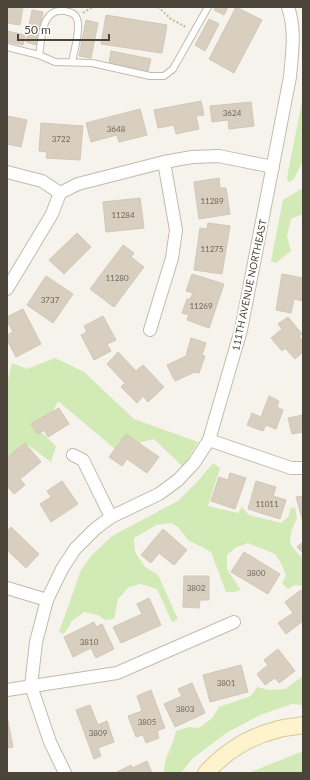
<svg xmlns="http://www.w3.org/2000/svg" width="310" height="780" font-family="Lato,sans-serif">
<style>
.green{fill:#d2eab5}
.building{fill:#d8cfc1;stroke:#d3c7b4}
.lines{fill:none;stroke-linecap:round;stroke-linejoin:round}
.service-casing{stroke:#c2bbae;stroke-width:8}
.minor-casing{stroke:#c2bbae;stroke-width:14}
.secondary-casing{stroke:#d6c79b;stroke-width:18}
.path{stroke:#c4b79f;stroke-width:2;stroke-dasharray:2 2;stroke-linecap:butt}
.service{stroke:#fff;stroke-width:6}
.minor{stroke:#fff;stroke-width:12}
.secondary{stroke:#fff3cd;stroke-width:16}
.labels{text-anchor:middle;stroke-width:4;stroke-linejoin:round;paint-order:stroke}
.number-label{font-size:8px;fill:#6e675b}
.street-label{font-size:10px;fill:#4b4439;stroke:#fff}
</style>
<rect width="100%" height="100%" fill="#f6f3ec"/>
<g class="green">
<path d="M303,96V161L294,179L289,182L287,178Z"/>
<path d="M303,188V214L291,219L287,236L291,251L276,263L271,261L283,200Z"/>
<path d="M55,358L84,372L134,419L198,442L183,467L154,439L115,449L58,401L42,433L56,446L51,462L28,445L7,474V384L12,363L27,369Z"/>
<path d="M213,463L220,468L208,506L238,513L242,507L249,515L281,523L289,516L290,508L295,507L297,518L291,532L290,544L299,555L303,557V586L295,585L288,589L282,583L286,575L282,565L275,554L248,543L235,548L227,555V569L241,590L235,592H226L211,552L188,540L178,527L171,523L156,525L134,538L135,552L145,567L158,575L178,619L172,622L157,589L141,584L129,587L118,599L114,619L105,620L98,615L84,612L72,621L64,634L59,632L81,570L91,556L112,536L178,501L197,482Z"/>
<path d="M303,676V705L292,704L260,715L228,732L193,758L181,773H164C164,756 173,747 176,731L189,727L199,728L213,717L219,707L251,696L257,687L269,690L285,689Z"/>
<path d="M303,751V773H250L251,772Z"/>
</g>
<g class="building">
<path d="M7,7H23L20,25L7,23Z"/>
<path d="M216,7H228L224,15L214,10Z"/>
<path d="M236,7L262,20L234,73L209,59Z"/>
<path d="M32,10L43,12L36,45L26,42Z"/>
<path d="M106,15L167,25L162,53L101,44Z"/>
<path d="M209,19L219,24L205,51L195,45Z"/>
<path d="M86,20L98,23L91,58L79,56Z"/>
<path d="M7,31L25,35L23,45L7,42Z"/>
<path d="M111,51L151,59L148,71L109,63Z"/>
<path d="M201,101L204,115L196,116L199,129L176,134L174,125L158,128L154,110Z"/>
<path d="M251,102L254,126L229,129L228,120L212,122L210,106Z"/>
<path d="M140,109L147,135L119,142L117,135L91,142L86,123Z"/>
<path d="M7,116L27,120L21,147L7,144Z"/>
<path d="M41,123L83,126L80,160L46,158L47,152L39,151Z"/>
<path d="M219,178L220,188H226L230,214L199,219L194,182Z"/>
<path d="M140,198L144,228L106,232L103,202Z"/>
<path d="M208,223L230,226L222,274L194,270L200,228L207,229Z"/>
<path d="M77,233L91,247L64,274L49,260Z"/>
<path d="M123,245L134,253L131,257L144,267L114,307L90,289Z"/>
<path d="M192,274L224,284L209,328L187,320L189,315L182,313L187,299H190L193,293L186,291Z"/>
<path d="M282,274L303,278V301L294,299L291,313L276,310Z"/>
<path d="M46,276L73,294L53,323L27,305Z"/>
<path d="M23,309L41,344L16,357L7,340V335L13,332L7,321V317Z"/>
<path d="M103,316L116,340L107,344L111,351L94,360L81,335L87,332L84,326Z"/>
<path d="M288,317L302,334L299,336L303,341V352L295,359L285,348L282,351L271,338L282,329L278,324Z"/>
<path d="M191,338L206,343L202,355L205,356L199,373L195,372L175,381L167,365L186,356Z"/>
<path d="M118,352L136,371L143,365L164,387L148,402L143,396L137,403L121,387L125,383L107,364Z"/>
<path d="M269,396L279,401L277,407L283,410L276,429L266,425L263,431L247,425L252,413L261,417Z"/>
<path d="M59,408L69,424L48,437L44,430L37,434L31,424Z"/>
<path d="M303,415V432L292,434L288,418Z"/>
<path d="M126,434L159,457L147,473L127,459L122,466L109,457Z"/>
<path d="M25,443L41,462L20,479L25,485L14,494L7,486V458Z"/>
<path d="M230,473L246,478L235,509L211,501L219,477L228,480Z"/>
<path d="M62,481L78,504L51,522L40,504L51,497L47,491Z"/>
<path d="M256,481L276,487L273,496L286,500L280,519L248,509Z"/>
<path d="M303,496V522L296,497Z"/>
<path d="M11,527L39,554L26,568L7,550V531Z"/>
<path d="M163,529L187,550L174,565L159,553L151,563L141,555Z"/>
<path d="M303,542V553L297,547Z"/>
<path d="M244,552L280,574L268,594L231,572Z"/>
<path d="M184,576H209V600H200L199,608L183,607Z"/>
<path d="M301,590L303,593V621L286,634L278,623L293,613L285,602Z"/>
<path d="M149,598L161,625L121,643L113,627L142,614L137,604Z"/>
<path d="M94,622L96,627L102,624L114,649L96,658L91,648L73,657L64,637Z"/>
<path d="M278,649L295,671L279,683L275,678L265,685L257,674L268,665L264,660Z"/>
<path d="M241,665L248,692L210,702L203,675Z"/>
<path d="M192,683L205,713L175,727L164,704L182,696L178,689Z"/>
<path d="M151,690L165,728L157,731L159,738L146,743L143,735L136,737L128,716L142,711L137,696Z"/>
<path d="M90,705L98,725L107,721L114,742L98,748L101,756L94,759L76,710Z"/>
<path d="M7,716L13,747L7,748Z"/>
<path d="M147,761L152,773H115L131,765L132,768Z"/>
</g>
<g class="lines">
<g class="service-casing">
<g id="service">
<path d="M7,47L39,55L55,62L92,63L150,76H164L173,69L208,7"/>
<path d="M39,55C42,38 41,7 65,11C70,12 75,13 77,19C81,28 74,51 72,62"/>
</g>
</g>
<g class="minor-casing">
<g id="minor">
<path d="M7,172L42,181L60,193L78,184L164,162L192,157L219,156L273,167"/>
<path d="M7,289L52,214L60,193"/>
<path d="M150,330L172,258L176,230L164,162"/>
<path d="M209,440L291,468H303"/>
<path d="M73,455L83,460L111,517"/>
<path d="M7,588L47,600"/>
<path d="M7,690L117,673L234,622"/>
<path d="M65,773L50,742L31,686L36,642L47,600L62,569L75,549L95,529L111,517L159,494L178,480L194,463L209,440L241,330L290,77C292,52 296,31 288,7"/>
</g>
</g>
<g class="secondary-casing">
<path id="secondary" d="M206,773C225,752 248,737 276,730C284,727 294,727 303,725"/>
</g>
<g class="path">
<path d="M158,7L171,19L186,27"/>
<path d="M83,13L92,7"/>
</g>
<use href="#service" class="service"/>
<use href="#minor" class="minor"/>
<use href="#secondary" class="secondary"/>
</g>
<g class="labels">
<g class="number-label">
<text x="232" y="116">3624</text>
<text x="116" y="132">3648</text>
<text x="61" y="142">3722</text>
<text x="212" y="204">11289</text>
<text x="123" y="218">11284</text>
<text x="212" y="252">11275</text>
<text x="117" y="281">11280</text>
<text x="50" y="303">3737</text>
<text x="201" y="309">11269</text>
<text x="267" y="507">11011</text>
<text x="256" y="576">3800</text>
<text x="196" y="591">3802</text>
<text x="89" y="645">3810</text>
<text x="226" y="686">3801</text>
<text x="185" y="712">3803</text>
<text x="147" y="725">3805</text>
<text x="98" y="736">3809</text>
</g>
<g class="street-label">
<text transform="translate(249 285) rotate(-78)" y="4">111TH AVENUE NORTHEAST</text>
</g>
</g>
<rect width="310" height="780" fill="none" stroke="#4b4439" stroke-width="16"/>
<path d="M18 34v6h91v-6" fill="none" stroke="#4b4439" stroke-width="2"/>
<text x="24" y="34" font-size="12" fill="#4b4439" stroke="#ffffff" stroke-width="3" paint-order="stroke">50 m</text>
</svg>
